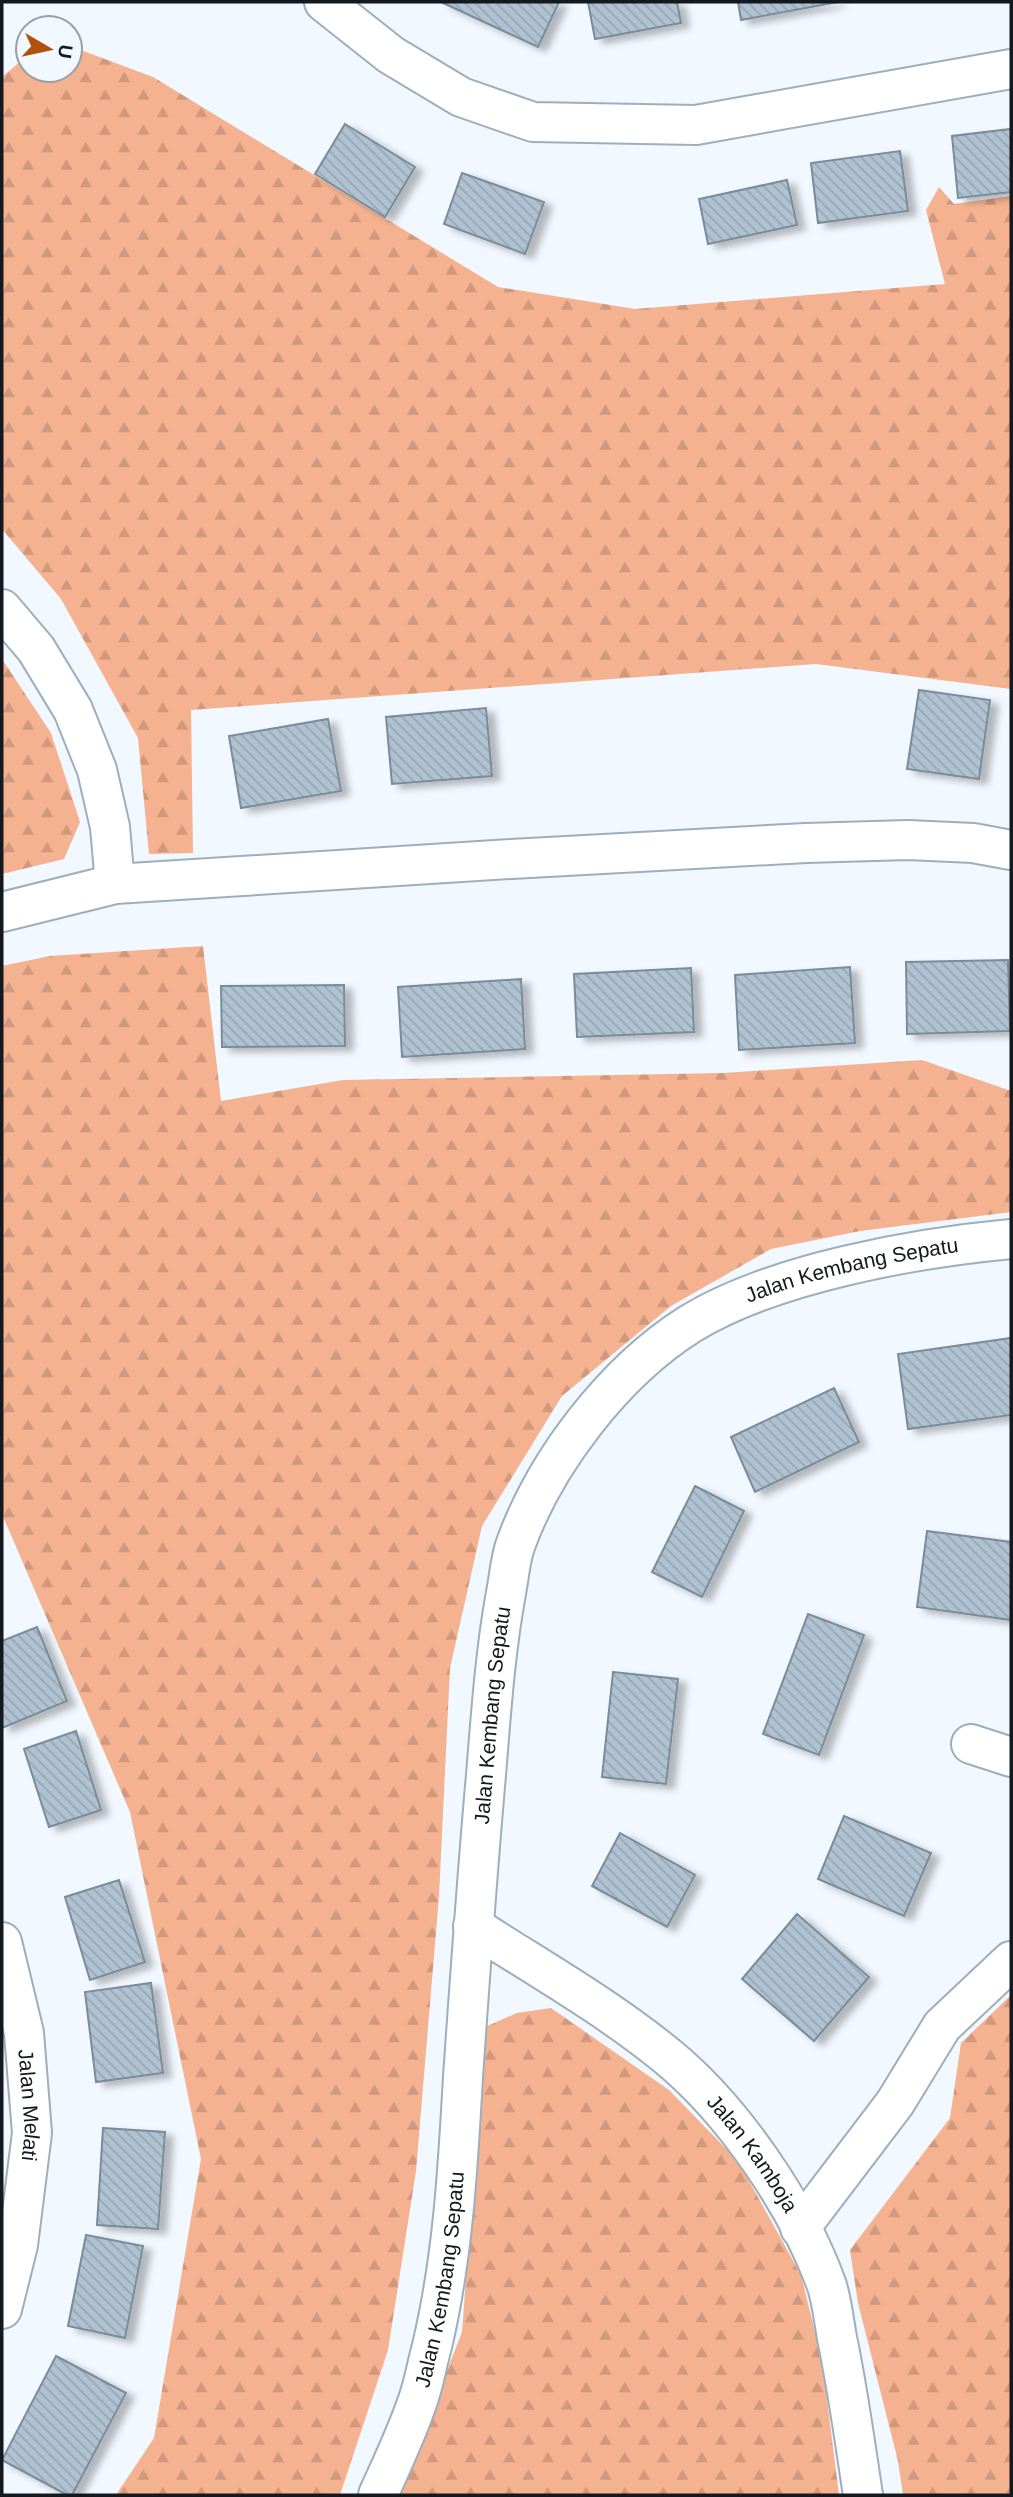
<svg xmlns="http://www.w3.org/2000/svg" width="1013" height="2497" font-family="Arial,sans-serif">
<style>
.forest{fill:url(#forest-firs)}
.building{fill:url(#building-back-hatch);stroke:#7a8b99;stroke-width:2;filter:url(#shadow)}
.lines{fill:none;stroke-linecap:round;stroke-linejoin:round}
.street-casing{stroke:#9dafbd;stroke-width:42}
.street{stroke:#fff;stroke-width:38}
.labels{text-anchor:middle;stroke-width:5;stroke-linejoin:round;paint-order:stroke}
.street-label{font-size:21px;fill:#13191e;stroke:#f1f8ff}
</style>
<defs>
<pattern id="forest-firs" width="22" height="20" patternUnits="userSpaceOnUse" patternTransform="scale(1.75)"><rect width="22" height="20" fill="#f5b290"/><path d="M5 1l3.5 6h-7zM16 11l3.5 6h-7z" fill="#d1987c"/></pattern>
<pattern id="building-back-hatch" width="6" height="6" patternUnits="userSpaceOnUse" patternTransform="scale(1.75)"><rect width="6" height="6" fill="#b0c2d1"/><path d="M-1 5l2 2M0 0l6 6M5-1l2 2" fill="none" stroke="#96a6b3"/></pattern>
<filter id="shadow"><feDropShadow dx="8" dy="4.5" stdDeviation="3.5" flood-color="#0004"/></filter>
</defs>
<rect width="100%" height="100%" fill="#f1f8ff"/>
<g class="forest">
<path d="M70,46L153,77L498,287L635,309L945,284L926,210L939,187L954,204L1011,196V689L816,664L191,710L193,853L149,854L138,738L61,599L2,529V77L28,55V70H70Z"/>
<path d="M2,659L51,733L80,822L64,859L2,874Z"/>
<path d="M203,946L221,1101L343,1080L723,1073L922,1060L1011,1091V1212L860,1231L771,1249L671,1306L562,1396L482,1526L450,1668L439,1896L416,2171L388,2350L340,2495H116L154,2438L201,2159L130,1812L2,1514V966L50,956Z"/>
<path d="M1011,1995V2495H903L898,2461L858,2303L850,2250L950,2118L961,2043Z"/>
<path d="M551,2008L669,2090L738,2161L801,2275L822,2360L839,2495H399L462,2332L485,2027L517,2013Z"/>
</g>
<g class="building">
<path d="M441,2H559L538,47Z"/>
<path d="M588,2H677L681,23L595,39Z"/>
<path d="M738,2H838L741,20Z"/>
<path d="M345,124L415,167L385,217L315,174Z"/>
<path d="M1011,129V192L958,198L952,136Z"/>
<path d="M900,151L908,211L818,223L811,163Z"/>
<path d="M462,173L544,202L525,254L444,224Z"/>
<path d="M787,180L797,225L708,244L699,199Z"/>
<path d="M919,690L990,700L979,779L907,769Z"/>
<path d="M486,708L492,776L392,784L386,717Z"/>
<path d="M328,719L341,791L241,808L229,736Z"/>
<path d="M1008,960L1010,1031L907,1034L906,962Z"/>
<path d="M850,967L855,1043L739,1050L735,975Z"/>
<path d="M691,968L694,1032L577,1037L574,974Z"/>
<path d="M521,979L525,1049L402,1057L398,987Z"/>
<path d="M344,985L345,1046L222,1047L221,986Z"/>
<path d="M1011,1338V1415L908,1429L898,1354Z"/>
<path d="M834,1388L859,1442L755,1492L731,1437Z"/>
<path d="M695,1486L744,1511L702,1597L652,1572Z"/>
<path d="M927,1531L1011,1542V1620L917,1607Z"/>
<path d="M808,1614L864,1635L819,1755L763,1734Z"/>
<path d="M37,1627L67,1701L2,1728V1641Z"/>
<path d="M613,1672L678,1679L666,1784L602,1777Z"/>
<path d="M76,1731L101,1810L49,1827L24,1749Z"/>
<path d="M844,1816L931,1853L904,1916L818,1879Z"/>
<path d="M620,1833L695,1875L667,1927L592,1886Z"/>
<path d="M119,1880L145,1962L90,1980L65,1897Z"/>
<path d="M797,1914L869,1977L814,2041L742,1979Z"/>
<path d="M151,1983L163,2073L96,2082L85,1992Z"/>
<path d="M103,2128L165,2132L158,2229L97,2225Z"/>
<path d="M86,2235L143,2246L125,2338L68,2326Z"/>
<path d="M56,2356L126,2393L72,2495H67L2,2460Z"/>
</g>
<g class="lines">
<g class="street-casing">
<g id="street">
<path d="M324,2L391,55L461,97L533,122L696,125L1011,69"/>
<path d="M2,609L36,649L73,710L97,770L110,827L115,884"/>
<path d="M2,912L115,884L511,859L806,843L908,840L973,843L1011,850"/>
<path d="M971,1744L1011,1757"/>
<path id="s1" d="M473,1926C538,1968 607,2007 667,2056C733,2110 798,2205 827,2286C832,2302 834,2321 837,2338C848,2390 855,2443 863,2495"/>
<path id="s2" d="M2,1942L24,2033L32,2133L18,2245L2,2309"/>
<path d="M800,2228L895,2103L942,2026L1011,1961"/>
<path id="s3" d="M378,2495C392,2464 407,2433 418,2400C424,2383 427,2364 432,2346C453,2258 458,2167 463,2077C470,1976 477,1876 486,1775C491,1714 495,1653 506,1593C509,1578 510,1561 515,1546C545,1462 614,1372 690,1324C773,1273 915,1248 1011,1239"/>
</g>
</g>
<use href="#street" class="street"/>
</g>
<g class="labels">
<g class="street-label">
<text dy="7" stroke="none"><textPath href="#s3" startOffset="1423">Jalan Kembang Sepatu</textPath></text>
<text dy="7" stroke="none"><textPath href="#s3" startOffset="793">Jalan Kembang Sepatu</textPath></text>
<text dy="7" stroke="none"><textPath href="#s2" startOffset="166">Jalan Melati</textPath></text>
<text dy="7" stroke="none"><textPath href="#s1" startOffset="364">Jalan Kamboja</textPath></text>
<text dy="7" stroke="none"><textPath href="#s3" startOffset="226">Jalan Kembang Sepatu</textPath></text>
</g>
</g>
<rect width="1013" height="2497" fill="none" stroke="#13191e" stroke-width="7"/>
<g transform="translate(49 49) rotate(99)"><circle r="33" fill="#f1f8ff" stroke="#989fa5" stroke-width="2"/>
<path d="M0-5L12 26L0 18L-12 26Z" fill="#b2510d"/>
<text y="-10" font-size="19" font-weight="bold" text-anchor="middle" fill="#13191e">U</text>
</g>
</svg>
